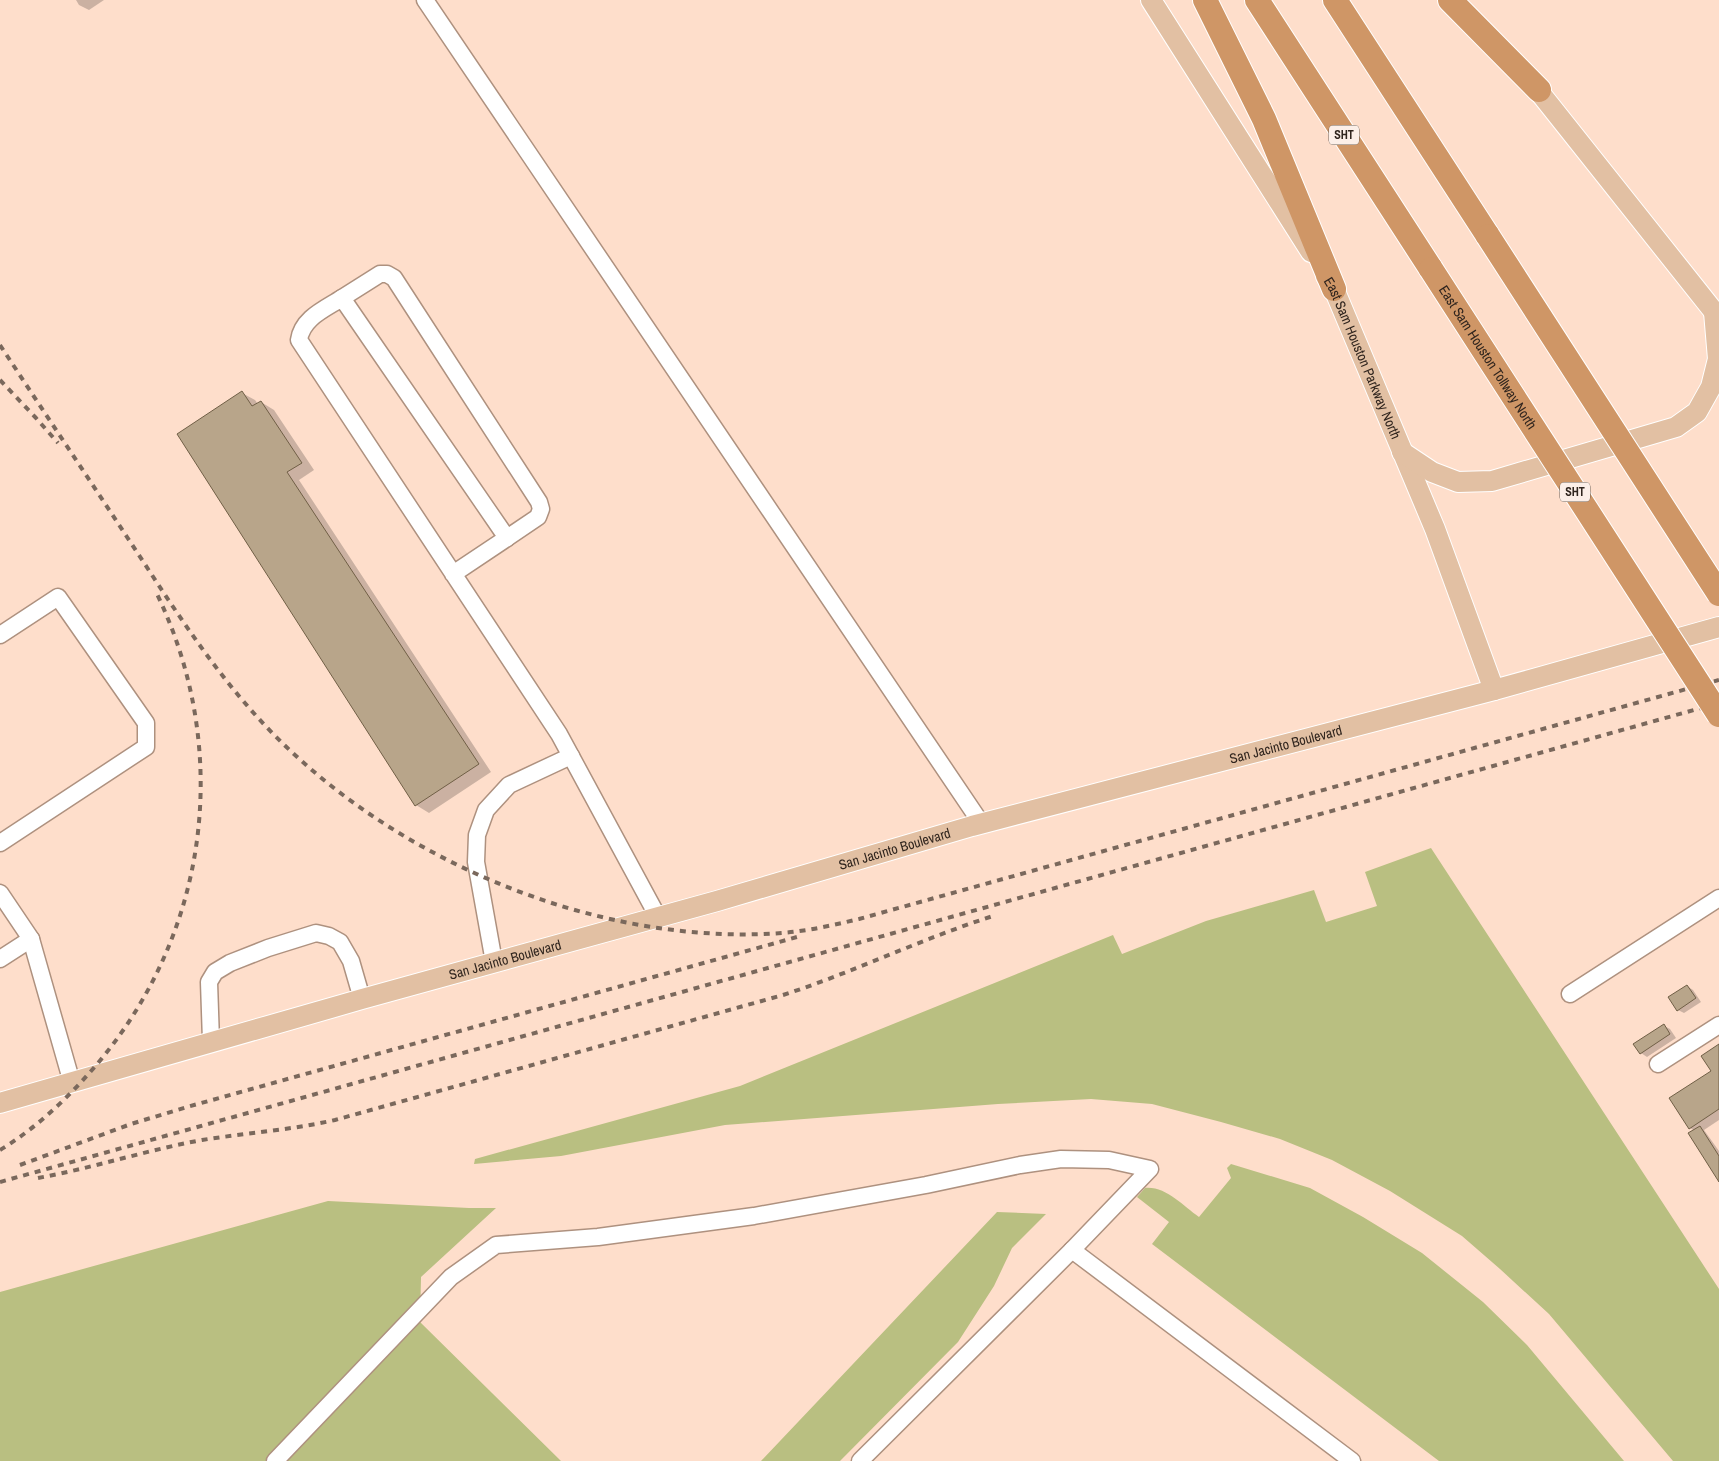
<svg xmlns="http://www.w3.org/2000/svg" width="1719" height="1461" font-family="'Archivo Narrow',sans-serif">
<style>
.green{fill:#b9bf81}
.shadow{fill:#0003}
.building{fill:#b8a58a;stroke:#705f46}
.lines{fill:none;stroke-linecap:round;stroke-linejoin:round}
.minor-casing{stroke:#ae917f;stroke-width:19}
.major-casing{stroke:#fff;stroke-width:22}
.highway-casing{stroke:#fff;stroke-width:26}
.minor{stroke:#fff;stroke-width:16}
.major{stroke:#e2c0a3;stroke-width:20}
.highway{stroke:#cf9666;stroke-width:24}
.rail{stroke:#7a685c;stroke-width:4;stroke-dasharray:6 6;stroke-linecap:butt}
.highway-bridge-casing{stroke:#fff;stroke-width:26;stroke-linecap:butt}
.highway-bridge{stroke:#cf9666;stroke-width:24}
.labels{text-anchor:middle;stroke-width:4.5;stroke-linejoin:round;paint-order:stroke}
.shield{fill:#fcefe8;stroke:#6d625b;stroke-width:1}
.shield-label{font-size:12px;font-weight:bold;fill:#30251e}
.street-label{font-size:14px;fill:#30251e;stroke:#fcefe8}
</style>
<rect width="100%" height="100%" fill="#fedecb"/>
<g class="green">
<path d="M1431,848L1719,1289V1461H1673L1549,1314L1500,1269L1462,1236L1390,1191L1332,1160L1280,1139L1221,1122L1152,1104L1091,1099L998,1104L725,1125L561,1156L474,1164L475,1159L740,1086L1113,935L1122,954L1206,921L1314,890L1326,922L1377,906L1365,872Z"/>
<path d="M1231,1164L1310,1188L1363,1217L1422,1253L1483,1302L1527,1345L1624,1461H1439L1152,1244L1169,1222L1137,1197L1145,1188C1166,1186 1183,1206 1199,1217L1231,1178L1227,1168Z"/>
<path d="M328,1201L469,1208H496L421,1277L420,1322L561,1461H0V1292Z"/>
<path d="M997,1212L1046,1214L1012,1248L994,1286L958,1342L840,1461H761Z"/>
</g>
<g class="shadow">
<path d="M76,0H104L89,10L79,5Z"/>
<path d="M242,393L255,400L258,404L261,402L274,410L314,470L299,480L491,772L429,813L416,805L179,434Z"/>
<path d="M1687,986L1693,990L1701,1002L1684,1013L1678,1010Z"/>
<path d="M1664,1026L1670,1029L1676,1038L1647,1057L1641,1053Z"/>
<path d="M1719,1045V1120L1704,1130L1719,1151V1179L1695,1131L1690,1128L1712,1071Z"/>
</g>
<g class="building">
<path d="M242,391L252,406L261,401L302,463L287,472L479,764L415,806L177,434Z"/>
<path d="M1687,985L1696,998L1677,1011L1668,997Z"/>
<path d="M1664,1024L1670,1034L1640,1054L1633,1044Z"/>
<path d="M1719,1044V1109L1689,1129L1669,1098L1711,1071L1701,1056Z"/>
<path d="M1700,1126L1719,1156V1182L1688,1133Z"/>
</g>
<g class="lines">
<g class="minor-casing">
<g id="minor">
<path d="M425,0L981,823"/>
<path d="M342,298L380,274H387L394,278L539,502L541,509L538,517L507,538"/>
<path d="M453,574L507,538L342,298C325,309 302,318 299,340L559,734L658,917"/>
<path d="M0,635L58,597L146,723V747L0,843"/>
<path d="M0,893L31,939L72,1083"/>
<path d="M0,959L31,939"/>
<path d="M494,962L476,862L477,835L486,810L509,785L571,756"/>
<path d="M1570,994L1719,898"/>
<path d="M211,1041L209,982L215,972L230,963L268,948L316,933L329,936L340,942L351,961L362,999"/>
<path d="M1658,1064L1719,1025"/>
<path d="M1072,1250L1352,1461"/>
<path d="M275,1461L451,1277L496,1245L598,1237L754,1216L926,1185L1020,1165L1061,1159L1109,1160L1150,1169L1072,1250L860,1461"/>
</g>
</g>
<g class="major-casing">
<g id="major">
<path d="M1151,0L1311,252"/>
<path d="M1529,79L1719,318"/>
<path id="s1" d="M1326,276L1334,289L1435,529L1494,690"/>
<path d="M1402,452L1432,472L1458,482L1492,481L1676,427L1697,412L1711,387L1718,359L1714,312"/>
<path id="s2" d="M0,1103L362,999L717,901L972,826L1494,690L1719,627"/>
</g>
</g>
<g class="highway-casing">
<g id="highway">
<path d="M1205,0L1264,119L1334,289"/>
<path d="M1257,0L1431,269"/>
<path d="M1335,0L1488,236"/>
<path d="M1450,0L1539,90"/>
</g>
</g>
<use href="#minor" class="minor"/>
<use href="#major" class="major"/>
<use href="#highway" class="highway"/>
<g class="rail">
<path d="M0,345C42,409 85,473 127,537C166,596 204,657 251,710C377,854 591,947 782,933C808,931 834,925 859,919L1719,680"/>
<path d="M0,380L36,418L58,443"/>
<path d="M0,1150C38,1127 70,1096 98,1063C210,930 232,748 156,592"/>
<path d="M20,1165L131,1124L187,1107L797,937"/>
<path d="M38,1178C93,1168 147,1150 202,1140C246,1133 291,1130 335,1120L783,995C854,972 921,939 993,916"/>
<path d="M0,1182L1719,703"/>
</g>
<g class="highway-bridge-casing">
<g id="highway-bridge">
<path d="M1488,236L1719,594"/>
<path id="s3" d="M1431,269L1719,715"/>
</g>
</g>
<use href="#highway-bridge" class="highway-bridge"/>
</g>
<g class="labels">
<g class="shield">
<rect x="1329" y="125.5" width="30" height="19" rx="4"/>
<rect x="1560" y="482.5" width="30" height="19" rx="4"/>
</g>
<g class="shield-label">
<text x="1344" y="139">SHT</text>
<text x="1575" y="496">SHT</text>
</g>
<g class="street-label">
<text dy="5" stroke="none"><textPath href="#s3" startOffset="105">East Sam Houston Tollway North</textPath></text>
<text dy="5" stroke="none"><textPath href="#s1" startOffset="90">East Sam Houston Parkway North</textPath></text>
<text dy="5" stroke="none"><textPath href="#s2" startOffset="1335">San Jacinto Boulevard</textPath></text>
<text dy="5" stroke="none"><textPath href="#s2" startOffset="930">San Jacinto Boulevard</textPath></text>
<text dy="5" stroke="none"><textPath href="#s2" startOffset="525">San Jacinto Boulevard</textPath></text>
</g>
</g>
</svg>
